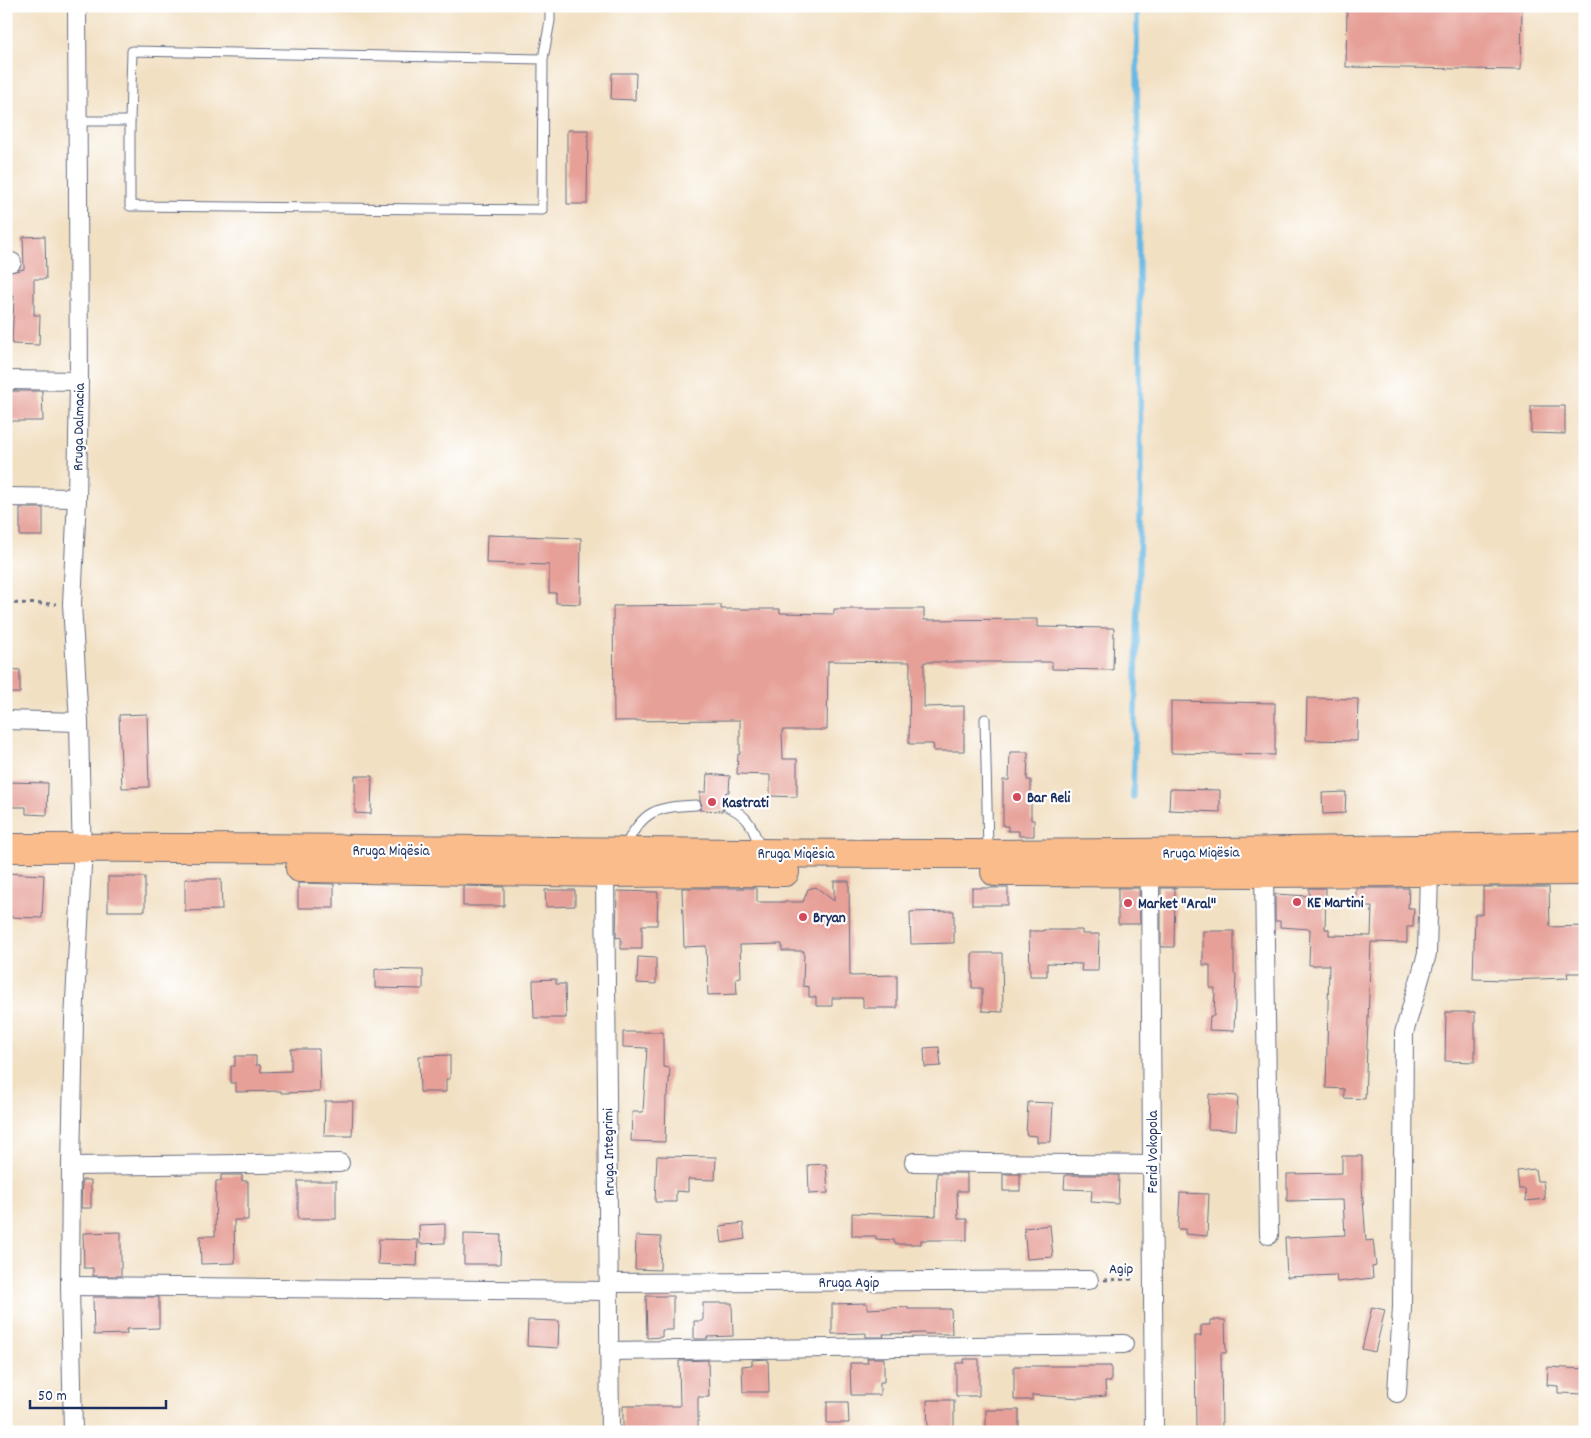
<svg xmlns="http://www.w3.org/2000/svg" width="1591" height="1438" font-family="Dekko,sans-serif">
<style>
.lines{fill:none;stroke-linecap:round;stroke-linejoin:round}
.stream{stroke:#69b9e4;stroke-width:5.5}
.building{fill:#e6a098}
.lane-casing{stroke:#666d81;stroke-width:11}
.street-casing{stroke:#666d81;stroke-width:20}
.primary-casing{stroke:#666d81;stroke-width:30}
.path{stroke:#666d81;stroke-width:3;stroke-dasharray:4 4;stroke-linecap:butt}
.lane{stroke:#fff;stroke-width:9}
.street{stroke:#fff;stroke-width:18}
.primary{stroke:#f9bc8a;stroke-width:28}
.poi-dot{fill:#d1495b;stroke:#fff;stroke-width:2}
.labels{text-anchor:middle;stroke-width:4.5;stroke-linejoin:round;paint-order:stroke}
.street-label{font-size:15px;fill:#1b2f5e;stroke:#fff}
.poi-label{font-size:15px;font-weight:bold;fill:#1b2f5e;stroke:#fff;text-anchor:start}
</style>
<rect width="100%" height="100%" fill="#fff"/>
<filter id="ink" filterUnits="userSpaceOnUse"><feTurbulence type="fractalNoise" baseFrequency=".02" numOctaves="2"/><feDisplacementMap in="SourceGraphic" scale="10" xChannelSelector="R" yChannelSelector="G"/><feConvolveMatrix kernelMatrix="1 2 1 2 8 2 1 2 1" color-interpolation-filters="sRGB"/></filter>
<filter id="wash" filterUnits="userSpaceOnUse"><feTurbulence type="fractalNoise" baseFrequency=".0096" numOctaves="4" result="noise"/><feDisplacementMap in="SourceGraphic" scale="20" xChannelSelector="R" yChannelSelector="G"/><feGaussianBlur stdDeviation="1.12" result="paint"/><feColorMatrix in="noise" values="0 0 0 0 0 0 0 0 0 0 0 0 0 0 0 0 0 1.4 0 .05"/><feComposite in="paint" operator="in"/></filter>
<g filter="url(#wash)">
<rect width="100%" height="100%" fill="#f2e0c3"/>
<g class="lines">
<path class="stream" d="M1133,797L1141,483L1137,65V6"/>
</g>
<g id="blocks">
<g class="building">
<path d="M1347,6H1522L1521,70L1346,67Z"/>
<path d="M612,73H636L635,100L611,99Z"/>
<path d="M567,130H588L587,204H567Z"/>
<path d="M45,236L46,279H34V315H40L39,345L12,344L14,296H6V273L24,269L23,237Z"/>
<path d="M6,391H42L43,421H6Z"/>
<path d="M1531,406H1565V434L1531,433Z"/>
<rect x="20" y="508" width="23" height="28"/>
<path d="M487,535L581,538L580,604L556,603V593H549V565L486,563Z"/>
<path d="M721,605V609H780V613L834,614V609H924V620L1037,619V627L1114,628L1113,670L1052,669V662H924V707L964,706V751H934L933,744H909L910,662L828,661L827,730H782L783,759H797V797L770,796V775L737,774L738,754H740V720L614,721L613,606Z"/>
<path d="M6,669L20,670V693H6Z"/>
<path d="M1307,698L1358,699L1357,741L1306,740Z"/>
<path d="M1171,701L1275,703V755L1171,753Z"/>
<path d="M147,714L149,787L122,788L119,715Z"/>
<path d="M1010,752H1028L1027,780H1031V820H1034V836H1019V831H1008V826H1003V780H1009Z"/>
<path d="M707,774L730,776L729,792H726L725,802L722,807L723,811L699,810L702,805L700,800V792H706Z"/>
<path d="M355,776H372L371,814L355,813Z"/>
<path d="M6,782L48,783L47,815L26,814V807H6Z"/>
<path d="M1170,789L1220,790V812L1169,810Z"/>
<path d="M1346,792L1345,813L1323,814L1322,793Z"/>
<path d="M6,873L44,875L42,918L6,917Z"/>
<rect x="108" y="877" width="37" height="34"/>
<path d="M185,879H221L222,910L185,911Z"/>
<path d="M834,881H849L850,976L897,975V1008H863V998H832V1006H816V997H809V987L803,986L804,951H782V944L740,945L741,977L736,978L737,994L708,995L706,946L684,947L682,888H757V902H803L808,889L816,887L834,901Z"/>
<path d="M298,883L334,884V908H298Z"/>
<path d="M463,886L504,887V906H463Z"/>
<path d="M1483,887H1549L1550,927L1585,926V973H1567L1568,978L1506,980L1473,979L1475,914H1483Z"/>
<rect x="972" y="888" width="36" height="17"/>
<path d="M1118,888H1139L1140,924H1118Z"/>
<path d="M1161,888H1175L1174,947H1161Z"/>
<path d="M1309,888H1326L1325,929H1329V935L1371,936L1372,907H1356V888H1409L1408,908H1414L1413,927H1407V943L1371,942L1365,1099L1344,1098V1089L1326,1088L1329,965H1309L1310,929L1280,927V921H1275V894L1309,896Z"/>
<path d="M545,890H575V906L546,907Z"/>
<path d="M617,891L658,892L657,925H642V949H621V937L616,938Z"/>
<path d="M954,911V943L911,944L910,912Z"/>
<path d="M1043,930H1082V934H1099L1098,971H1081L1082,964L1047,963V976H1030L1029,931H1043Z"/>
<path d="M1203,931H1234V974H1236L1234,1031L1209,1030L1210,1016H1214L1215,988H1210V965H1203Z"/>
<path d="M972,953H1002L1003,1012L982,1011V988H972Z"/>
<path d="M638,957L656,958V984L637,983Z"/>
<path d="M375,969L423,970V989L375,988Z"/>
<path d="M556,979V984H565L566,1018H534L533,980Z"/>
<path d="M1446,1012H1475V1062L1445,1061Z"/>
<path d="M623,1032H663V1067L670,1068L668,1096H666L665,1142L631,1141L632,1112H643L647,1048L623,1047Z"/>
<path d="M939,1047L941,1066L925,1067L924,1048Z"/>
<path d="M291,1049H319L320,1092L281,1093V1091L236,1092V1083H231V1066H235V1056H256V1065H260L261,1072L291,1071Z"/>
<path d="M450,1055V1079H446V1092H420L419,1056Z"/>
<path d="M1209,1094L1238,1096L1236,1130L1208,1129Z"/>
<path d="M325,1101H353L352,1136H324Z"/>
<path d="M1028,1102L1053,1103L1051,1142H1037V1136L1026,1135Z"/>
<path d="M657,1156L716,1157L715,1180L688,1179V1192L676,1191V1202H655Z"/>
<path d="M1342,1156H1362V1186L1366,1241L1373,1240L1376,1266L1372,1267L1373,1278L1337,1282L1336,1275L1287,1277L1285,1238L1345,1235L1343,1200L1287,1201V1174L1342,1173Z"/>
<path d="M826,1164L828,1193L809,1194L808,1165Z"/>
<path d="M1535,1169L1537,1181H1543L1545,1199L1526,1201L1525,1189H1519L1517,1171Z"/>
<path d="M937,1173H967V1191H957L958,1219H967V1240H921V1244H895L894,1240L876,1239V1236H852V1213L936,1216Z"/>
<rect x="1003" y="1174" width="17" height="17"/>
<path d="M221,1175H242V1181H248V1220H234L235,1263L201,1264L200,1236H215L216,1181H221Z"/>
<path d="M1065,1175H1119L1118,1204L1091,1202L1092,1190L1064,1189Z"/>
<path d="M82,1180H91V1208H81Z"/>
<rect x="298" y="1181" width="38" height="38"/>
<path d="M1180,1193L1209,1194L1207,1236L1185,1234V1229H1178Z"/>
<path d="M743,1223L745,1239L722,1243L720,1226Z"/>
<path d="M445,1224V1243L420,1244L419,1225Z"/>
<path d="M1050,1225L1053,1257L1027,1259L1024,1228Z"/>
<path d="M121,1232V1276H93V1268H84L83,1233Z"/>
<path d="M464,1234L501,1235L500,1264H464Z"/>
<path d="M636,1236L661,1237L660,1270L635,1269Z"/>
<path d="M379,1239L418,1240L417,1266L378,1264Z"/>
<path d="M646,1296H673V1330H662V1337L647,1338Z"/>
<path d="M93,1297H159V1328L126,1329L127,1334L94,1335Z"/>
<path d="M703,1303H732L733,1336L707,1337V1339H694V1321H703Z"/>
<path d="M867,1303V1309L908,1307V1309H951L952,1334H925V1333L883,1334L884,1337H866V1333L832,1334V1304Z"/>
<path d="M1372,1307L1385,1310L1375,1352L1362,1349Z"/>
<path d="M528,1320L559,1321L558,1348L527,1346Z"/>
<path d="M1210,1320H1225L1226,1353H1221L1222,1432H1196L1195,1336H1201V1325H1210Z"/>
<path d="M867,1358H884V1382H880V1395H851L850,1363H868Z"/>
<path d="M768,1359L769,1392H743L742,1366L752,1365V1360Z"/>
<path d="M964,1359H979V1396H956V1363H964Z"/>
<path d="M708,1360L709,1397H698V1432H623V1406H680L679,1361Z"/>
<path d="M1014,1366H1111V1382H1105L1106,1396L1080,1398L1032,1395V1400H1014Z"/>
<path d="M1548,1367L1585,1369V1394L1558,1393V1386L1547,1385Z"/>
<path d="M927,1400H954V1432H928Z"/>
<path d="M827,1402H848L849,1423H827Z"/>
<rect x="986" y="1410" width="33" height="22"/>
</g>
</g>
</g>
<g filter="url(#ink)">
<use href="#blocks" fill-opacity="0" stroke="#666d81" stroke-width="1"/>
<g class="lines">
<g class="lane-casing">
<g id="lane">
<path d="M132,51L543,59L542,210L130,206V121Z"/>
<path d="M543,59L550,21V6"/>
<path d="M77,121H130"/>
<path d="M985,719L988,851"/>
<path d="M728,807C750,816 753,829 761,850"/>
<path d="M624,849C642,810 656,807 696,805"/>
</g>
</g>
<g class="street-casing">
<g id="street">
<path d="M6,262H12"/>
<path d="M6,380L79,381"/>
<path d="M6,497L77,498"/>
<path d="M6,720L79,722"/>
<path d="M1150,872L1154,1432"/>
<path d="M605,873L610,1432"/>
<path d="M1264,873L1269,1235"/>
<path d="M914,1162L1152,1165"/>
<path d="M71,1166L340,1163"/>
<path d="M609,1283L1089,1280"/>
<path d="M70,1286L609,1291"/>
<path d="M609,1351L1124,1344"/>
<path d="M1397,1393L1402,1307L1404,1033L1427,954L1429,871"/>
<path d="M73,1432L70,1286L71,1166L74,1020L82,865L79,722L72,604L77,498L79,381L77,6"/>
</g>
</g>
<g class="primary-casing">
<g id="primary">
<path d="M6,848C257,846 509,851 760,853C1035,856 1310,851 1585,846"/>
<path d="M300,868L605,873L785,872"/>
<path d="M995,872L1264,873L1585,871"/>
</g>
</g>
<g class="path">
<path d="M6,603L56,604"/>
<path d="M1104,1280L1135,1279"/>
</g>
<use href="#lane" class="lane"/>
<use href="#street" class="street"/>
<use href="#primary" class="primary"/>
</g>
</g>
<g class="poi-dot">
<circle cx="1017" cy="797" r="5"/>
<circle cx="712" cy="802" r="5"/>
<circle cx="1297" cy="902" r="5"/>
<circle cx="1128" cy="903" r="5"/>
<circle cx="803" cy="917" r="5"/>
</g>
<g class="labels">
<g class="street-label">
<text transform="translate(78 427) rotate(-89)" y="5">Rruga Dalmacia</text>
<text x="391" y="855">Rruga Miqësia</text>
<text transform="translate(1201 852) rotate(-1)" y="5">Rruga Miqësia</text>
<text x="796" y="858">Rruga Miqësia</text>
<text transform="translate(608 1152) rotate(-91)" y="5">Rruga Integrimi</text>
<text transform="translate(1152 1152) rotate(-90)" y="5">Ferid Vokopola</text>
<text transform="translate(1121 1268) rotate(-1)" y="5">Agip</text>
<text x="849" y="1287">Rruga Agip</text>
</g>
<g class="poi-label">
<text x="1027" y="802">Bar Reli</text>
<text x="722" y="807">Kastrati</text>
<text x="1307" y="907">KE Martini</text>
<text x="1138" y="908">Market "Aral"</text>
<text x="813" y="922">Bryan</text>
</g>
</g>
<rect width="1591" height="1438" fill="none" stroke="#fff" stroke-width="25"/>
<path d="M30 1400v8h136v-8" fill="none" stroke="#1b2f5e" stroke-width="2.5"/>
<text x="38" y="1400" font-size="15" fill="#1b2f5e" stroke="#ffffff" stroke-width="4" paint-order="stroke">50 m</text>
</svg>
